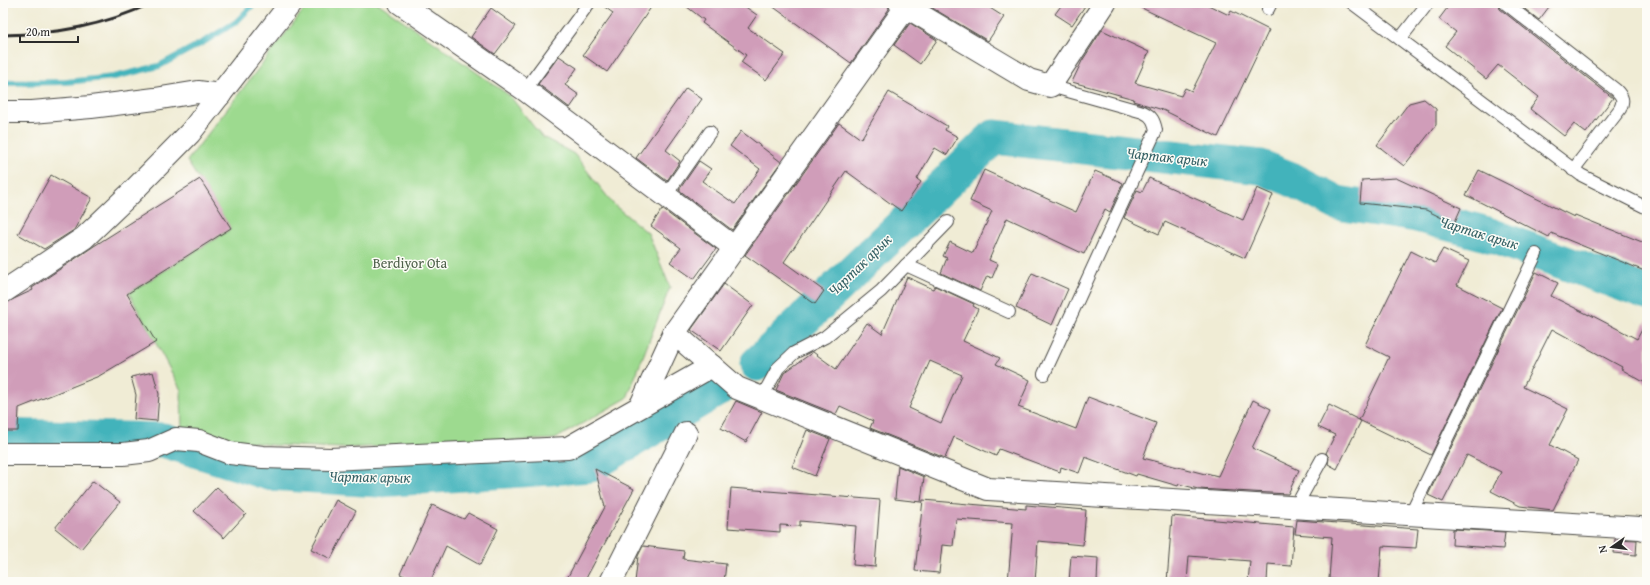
<svg xmlns="http://www.w3.org/2000/svg" width="1650" height="585" font-family="'Gentium Book Plus',serif">
<style>
.green{fill:#9dda8f;stroke:#64825d}
.lines{fill:none;stroke-linecap:round;stroke-linejoin:round}
.stream{stroke:#43b3bb;stroke-width:6}
.river{stroke:#43b3bb;stroke-width:35}
.building{fill:#d09db9;fill-rule:evenodd}
.lane-casing{stroke:#494844;stroke-width:14}
.street-casing{stroke:#494844;stroke-width:24}
.lane{stroke:#fff;stroke-width:12}
.street{stroke:#fff;stroke-width:22}
.rail{stroke:#2b2b2b;stroke-width:3}
.labels{text-anchor:middle;stroke-width:3;stroke-linejoin:round;paint-order:stroke}
.park-label{font-size:14px;fill:#4d6049;stroke:#fdfcf7}
.water-label{font-size:15px;font-style:italic;fill:#356165;stroke:#fdfcf7}
</style>
<rect width="100%" height="100%" fill="#fdfcf7"/>
<filter id="ink" filterUnits="userSpaceOnUse"><feTurbulence type="fractalNoise" baseFrequency=".025" numOctaves="2"/><feDisplacementMap in="SourceGraphic" scale="8" xChannelSelector="R" yChannelSelector="G"/><feConvolveMatrix kernelMatrix="1 2 1 2 8 2 1 2 1" color-interpolation-filters="sRGB"/></filter>
<filter id="wash" filterUnits="userSpaceOnUse"><feTurbulence type="fractalNoise" baseFrequency=".012" numOctaves="4" result="noise"/><feDisplacementMap in="SourceGraphic" scale="16" xChannelSelector="R" yChannelSelector="G"/><feGaussianBlur stdDeviation="0.9" result="paint"/><feColorMatrix in="noise" values="0 0 0 0 0 0 0 0 0 0 0 0 0 0 0 0 0 1.4 0 .05"/><feComposite in="paint" operator="in"/></filter>
<g filter="url(#wash)">
<rect width="100%" height="100%" fill="#f0ecd5"/>
<path class="green" d="M309,3H378L510,96L541,136L574,154L614,205L648,233L670,287L627,398L555,439L341,448L272,445L182,433L181,390L129,293L231,229L187,161Z"/>
<g class="lines">
<path class="stream" d="M3,83L66,82L114,77L159,66L207,40L236,22L255,3"/>
<g class="river">
<path d="M757,364L994,137L1261,167L1291,179L1337,203L1417,215L1487,234L1647,293"/>
<path d="M3,436L163,440L269,473L379,480L591,465L720,388"/>
</g>
</g>
<g id="blocks">
<g class="building">
<path d="M599,3H654L607,72L583,55L613,13Z"/>
<path d="M682,3H740L757,15L748,28L785,54L766,80L741,62L746,55L702,23L704,20Z"/>
<path d="M768,3H888L889,9L851,63Z"/>
<path d="M924,3H982L1004,17L988,41Z"/>
<path d="M1063,3H1087L1072,25L1055,14Z"/>
<path d="M1131,3H1204L1229,15L1231,11L1269,30L1218,137L1163,110L1133,101L1134,99L1072,82L1082,61L1102,30L1149,52L1135,83L1181,96L1185,88L1192,91L1216,43Z"/>
<path d="M1451,3H1498L1500,9L1613,98L1586,133L1574,124L1564,136L1530,109L1539,97L1498,65L1486,79L1445,46L1456,32L1439,19Z"/>
<path d="M1517,3H1552L1539,20Z"/>
<path d="M491,8L516,26L495,54L471,37Z"/>
<path d="M910,23L937,40L920,64L894,45Z"/>
<path d="M559,56L577,68L565,85L579,95L570,108L538,84Z"/>
<path d="M686,88L702,99L666,150L680,161L667,181L636,158Z"/>
<path d="M889,92L947,126L945,130L958,137L947,155L935,148L917,179L921,182L901,211L846,171L784,262L824,291L815,304L745,255L839,123L861,139Z"/>
<path d="M1424,99L1436,109V125L1404,166L1377,145L1409,103Z"/>
<path d="M741,131L781,162L732,230L679,190L699,161L711,169L702,181L735,204L760,169L730,146Z"/>
<path d="M984,170L1076,212L1095,171L1123,183L1110,212L1105,209L1084,254L1007,218L989,260L998,264L992,278L987,276L980,291L941,273L947,258L943,256L950,242L973,253L992,211L970,201Z"/>
<path d="M1479,170L1574,217L1575,215L1647,244V272L1551,233L1549,237L1466,195Z"/>
<path d="M51,175L92,198L74,230L44,249L18,234Z"/>
<path d="M1149,178L1243,220L1257,188L1273,195L1245,258L1165,222L1159,234L1124,218L1137,190L1142,192Z"/>
<path d="M1396,178L1461,208L1454,224L1426,210L1360,203L1362,180Z"/>
<path d="M200,179L231,228L127,294L156,342L99,376L19,408L18,431H3V304L33,290L32,288L94,246Z"/>
<path d="M662,209L716,249L694,279L670,262L681,248L651,226Z"/>
<path d="M1443,249L1469,261L1457,285L1502,308L1431,455L1359,420L1389,357L1365,345L1411,251L1435,263Z"/>
<path d="M1536,272L1558,283L1551,296L1589,315V314L1637,339L1647,320V384L1621,369L1622,367L1552,329L1523,387L1568,409L1550,445L1578,460L1553,510L1520,506L1491,491L1501,472L1467,455L1443,502L1428,495Z"/>
<path d="M1032,273L1068,289L1052,325L1016,308Z"/>
<path d="M907,277L933,289L935,286L974,304L973,306L978,309L963,341L1000,358L996,364L1030,380L1018,407L1076,429L1088,397L1156,423L1143,458L1205,474L1206,473L1218,476L1253,400L1271,409L1252,448L1299,470L1288,494L1198,489L1179,484L1178,486L1137,474L1136,476L1085,457L1079,473L1061,467L1060,472L999,449L996,456L954,437L945,458L870,428L873,421L840,406L836,414L776,390L784,373L813,352L836,369L867,323L882,334ZM930,361L962,375L941,423L909,408Z"/>
<path d="M724,284L753,305L721,351L691,330Z"/>
<path d="M153,372L159,394L157,421L134,419L136,395L131,377Z"/>
<path d="M736,401L762,412L746,442L721,428Z"/>
<path d="M1329,405L1361,421L1337,469L1328,464L1329,458L1326,453L1335,435L1318,427Z"/>
<path d="M807,430L830,439L815,476L792,467Z"/>
<path d="M898,466L924,477L921,502L895,499Z"/>
<path d="M595,469L634,489L584,582H565L605,507Z"/>
<path d="M93,481L120,502L81,549L55,528Z"/>
<path d="M217,487L246,514L224,538L194,511Z"/>
<path d="M731,488L880,500L875,567L853,565L856,526L800,521V526L780,525V532L728,528Z"/>
<path d="M336,500L356,511L331,559L311,549Z"/>
<path d="M923,500L1026,509V505L1086,510L1083,545L1038,541L1035,582H1008L1013,523L956,519L953,546L942,545L939,573L915,571Z"/>
<path d="M432,505L464,519L468,513L498,529L480,565L446,546L430,582H418L400,574Z"/>
<path d="M1172,516L1294,527L1291,566L1268,564L1267,582H1248L1250,561L1189,556L1187,582H1167Z"/>
<path d="M1297,520L1418,529L1416,548L1382,546L1379,582L1329,579L1332,537L1295,534Z"/>
<path d="M1453,529L1505,532L1503,549L1452,545Z"/>
<path d="M1615,539L1637,540L1636,555L1614,553Z"/>
<path d="M643,546L684,551L683,559L726,564L724,582H635L638,556Z"/>
<path d="M1071,556L1098,558L1097,582H1069Z"/>
</g>
</g>
</g>
<g filter="url(#ink)">
<use href="#blocks" fill-opacity="0" stroke="#494844" stroke-width="1"/>
<g class="lines">
<g class="lane-casing">
<g id="lane">
<path d="M1352,3L1581,175L1647,208"/>
<path d="M1505,3L1616,90C1623,97 1624,101 1620,109L1573,170"/>
<path d="M1268,9L1271,3"/>
<path d="M1400,39L1428,3"/>
<path d="M525,90L589,3"/>
<path d="M666,195L710,132"/>
<path d="M906,265L1009,312"/>
<path d="M1044,374L1156,130C1154,121 1152,116 1143,112L1050,86"/>
<path d="M762,397L778,368L794,353L825,337L881,291L948,222"/>
<path d="M1295,508L1322,459"/>
<path d="M1410,515L1536,254"/>
</g>
</g>
<g class="street-casing">
<g id="street">
<path d="M400,3L525,90L735,248"/>
<path d="M900,3L1029,80L1050,86L1105,3"/>
<path d="M906,7L674,333L737,388L988,489L1640,528L1647,530"/>
<path d="M3,112H32L91,107L155,99L198,92L220,95"/>
<path d="M3,292L84,238L129,195L190,133L291,3"/>
<path d="M641,405L674,333"/>
<path d="M3,454H123L149,451L176,439L199,441L230,453L263,457L330,459L568,448L712,366"/>
<path d="M611,582L686,433"/>
</g>
</g>
<use href="#lane" class="lane"/>
<use href="#street" class="street"/>
<path class="rail" d="M3,35C57,34 103,26 152,3"/>
</g>
</g>
<g class="labels">
<g class="park-label">
<text x="410" y="268">Berdiyor Ota</text>
</g>
<g class="water-label">
<text transform="translate(1167 157) rotate(6)" y="5">Чартак арык</text>
<text transform="translate(1479 233) rotate(17)" y="5">Чартак арык</text>
<text transform="translate(860 265) rotate(-44)" y="5">Чартак арык</text>
<text transform="translate(370 477) rotate(1)" y="5">Чартак арык</text>
</g>
</g>
<rect width="1650" height="585" fill="none" stroke="#fdfcf7" stroke-width="16"/>
<g transform="translate(1612 547) rotate(256)" stroke="#fdfcf7" stroke-width="3" paint-order="stroke">
<path d="M0-3L7 15L0 10L-7 15Z" fill="#2b2b2b"/>
<text y="-6" font-size="11" font-weight="bold" text-anchor="middle" fill="#2b2b2b">N</text>
</g>
<path d="M20 36v6h58v-6" fill="none" stroke="#2b2b2b" stroke-width="2"/>
<text x="26" y="36" font-size="12" fill="#2b2b2b" stroke="#fdfcf7" stroke-width="3" paint-order="stroke">20 m</text>
</svg>
